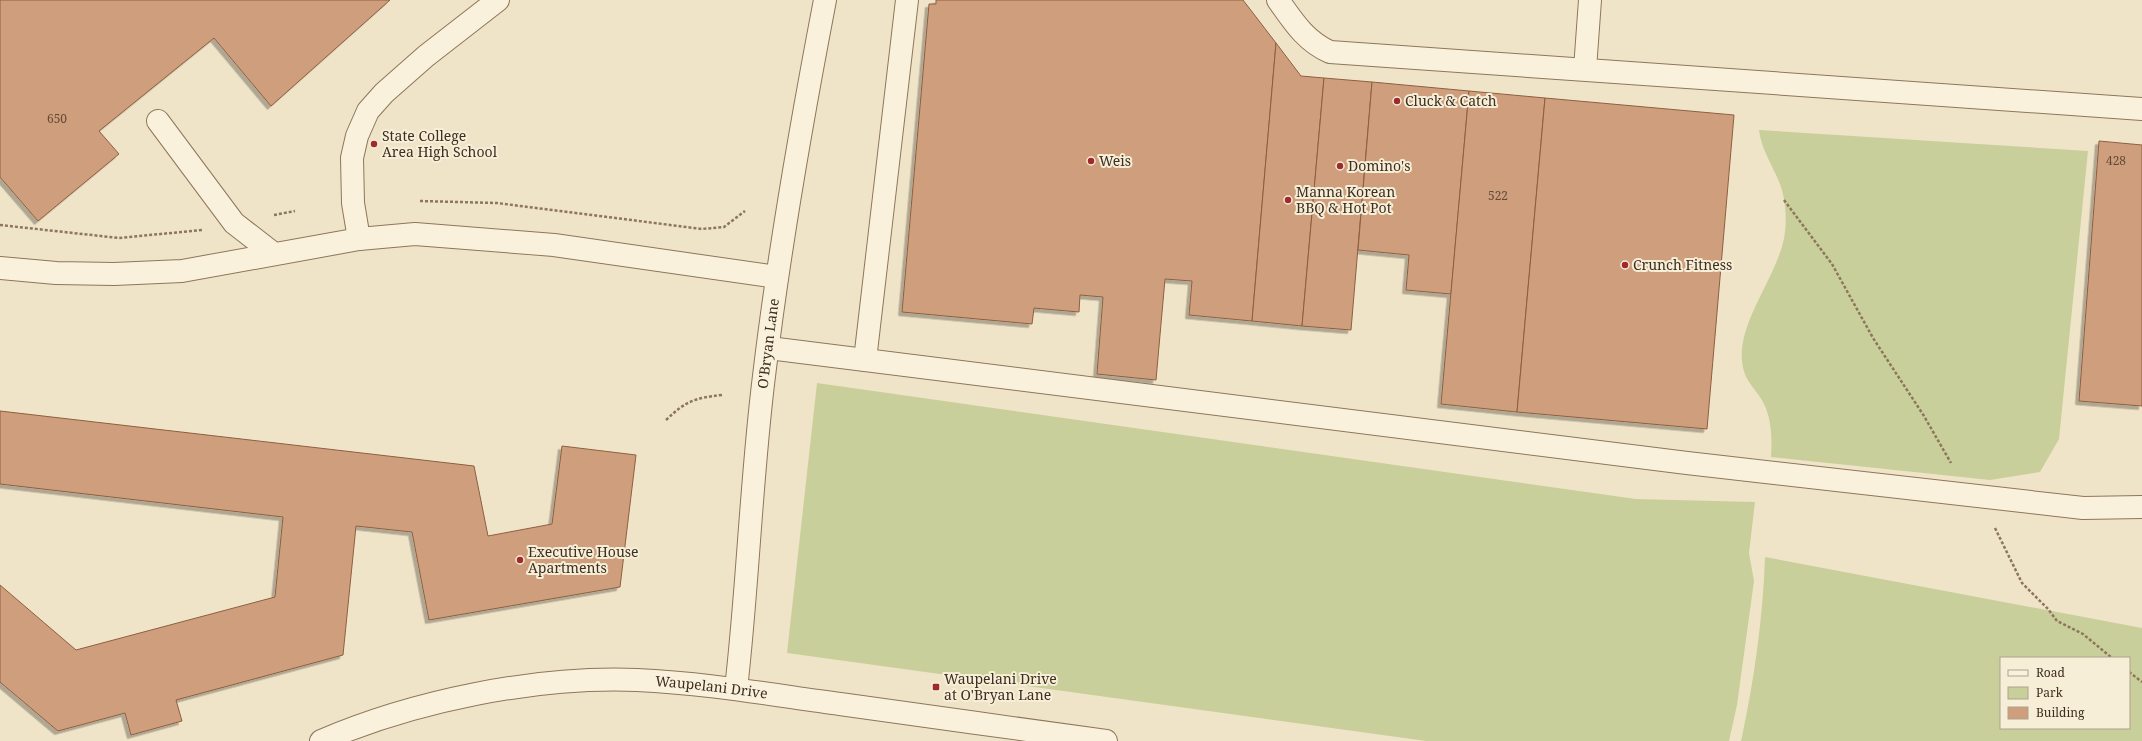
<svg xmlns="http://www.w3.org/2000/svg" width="2142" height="741" font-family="'Noto Serif',serif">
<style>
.green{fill:#c9cf9b;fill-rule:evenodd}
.building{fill:#cf9f7d;stroke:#8d5f41;filter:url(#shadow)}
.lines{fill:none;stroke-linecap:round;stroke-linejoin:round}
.minor-casing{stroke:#8d765c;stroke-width:24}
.path{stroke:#8d765c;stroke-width:2.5;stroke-dasharray:3 2;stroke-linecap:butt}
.minor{stroke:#faf1dc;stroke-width:22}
.poi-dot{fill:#9e2a2b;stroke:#f7eed8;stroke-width:1.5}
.labels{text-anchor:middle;stroke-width:4;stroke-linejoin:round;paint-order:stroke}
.number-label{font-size:12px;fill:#624a37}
.poi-label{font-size:14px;fill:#3d2e20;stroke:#f7eed8;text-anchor:start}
.street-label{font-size:14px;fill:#3d2e20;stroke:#f7eed8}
</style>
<defs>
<filter id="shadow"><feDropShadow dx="-3.5" dy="3.5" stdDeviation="0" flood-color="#0004"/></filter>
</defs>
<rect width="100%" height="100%" fill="#f0e4c8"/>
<g class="green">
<path d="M1759,130L2088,151L2059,439L2040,472L1990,480L1771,457C1772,440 1772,423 1765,406C1758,389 1744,384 1742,361C1738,319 1780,274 1785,232C1787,216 1785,198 1780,184C1773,166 1761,149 1759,130Z"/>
<path d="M817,383L1636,499L1755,502L1749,553L1754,581L1737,705L1729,741H1426L787,653Z"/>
<path d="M1765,557L2142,628V741H1741C1754,682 1763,617 1765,557ZM2001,658H2129V728H2001Z"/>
</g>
<g class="building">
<path d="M0,0H390L271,106L214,38L99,131L119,154L38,221L0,177Z"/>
<path d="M936,0H1243L1276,43L1252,321L1189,315L1192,281L1165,279L1156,380L1097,374L1103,297L1080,295L1079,312L1034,308L1032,324L902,312L929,4H936Z"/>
<path d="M1276,43L1301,76L1324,78L1302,326L1252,321Z"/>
<path d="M1324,78L1372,82L1351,330L1302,326Z"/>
<path d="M1372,82L1469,91L1451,294L1406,290L1409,255L1358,250Z"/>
<path d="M1469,91L1545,98L1517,412L1441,404Z"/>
<path d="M1545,98L1734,115L1707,429L1517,412Z"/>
<path d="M2099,141L2142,145V406L2079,401Z"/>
<path d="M0,411L474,466L488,536L552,524L562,446L636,455L620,587L429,620L412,532L356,526L343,655L176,700L182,721L131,735L125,713L58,731L0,682V585L76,650L275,597L283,517L0,484Z"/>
</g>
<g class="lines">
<g class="minor-casing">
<g id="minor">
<path d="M1278,0C1293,21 1305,41 1330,52L2142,109"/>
<path d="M1585,69L1590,0"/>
<path d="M158,121L234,223L274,254"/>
<path d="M359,239L353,203L352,158L357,136L368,111L384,93L426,56L498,0"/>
<path d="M0,268L56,273L114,274L182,271L359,239L415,234L554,245L777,277"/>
<path d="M769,348L1687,463L2083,508L2142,507"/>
<path d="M865,360L907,0"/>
<path id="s1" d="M736,689C748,585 751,480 764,376C779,250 801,125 825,0"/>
<path id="s2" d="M321,741C414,701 535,676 637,680C705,683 773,695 840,704C929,716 1017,729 1106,741"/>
</g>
</g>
<g class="path">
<path d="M1784,200L1832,264L1873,338L1924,416L1951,463"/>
<path d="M420,201L497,203L702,229L724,227L745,211"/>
<path d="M274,215L295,211"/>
<path d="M0,225L119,238L202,230"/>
<path d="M666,420C686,401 694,398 722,395"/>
<path d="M1995,528L2022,583L2048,609L2057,621L2083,634L2112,658"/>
<path d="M2129,672L2142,682"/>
</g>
<use href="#minor" class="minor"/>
</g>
<g class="poi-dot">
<circle cx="1397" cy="101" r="4"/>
<circle cx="374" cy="144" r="4"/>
<circle cx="1091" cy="161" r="4"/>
<circle cx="1340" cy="166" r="4"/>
<circle cx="1288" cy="200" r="4"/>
<circle cx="1625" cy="265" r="4"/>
<circle cx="520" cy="560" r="4"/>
<rect x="932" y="683" width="8" height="8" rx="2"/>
</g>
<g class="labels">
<g class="number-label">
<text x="57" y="123">650</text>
<text x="2116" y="165">428</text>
<text x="1498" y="200">522</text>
</g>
<g class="poi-label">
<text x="1405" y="106">Cluck &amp; Catch</text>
<text x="382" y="141">State College<tspan x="382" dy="16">Area High School</tspan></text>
<text x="1099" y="166">Weis</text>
<text x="1348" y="171">Domino's</text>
<text x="1296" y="197">Manna Korean<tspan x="1296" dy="16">BBQ &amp; Hot Pot</tspan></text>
<text x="1633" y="270">Crunch Fitness</text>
<text x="528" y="557">Executive House<tspan x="528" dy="16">Apartments</tspan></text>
<text x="944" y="684">Waupelani Drive<tspan x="944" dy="16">at O'Bryan Lane</tspan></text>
</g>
<g class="street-label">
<text dy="5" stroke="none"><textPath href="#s1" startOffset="347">O'Bryan Lane</textPath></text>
<text dy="5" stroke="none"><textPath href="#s2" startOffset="399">Waupelani Drive</textPath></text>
</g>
</g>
<rect x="2000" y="657" width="130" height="72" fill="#f7eed8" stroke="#ada18e"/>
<rect x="2008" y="670" width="20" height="6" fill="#faf1dc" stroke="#ada18e"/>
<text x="2036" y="677" font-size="12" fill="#3d2e20">Road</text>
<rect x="2008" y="687" width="20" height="12" fill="#c9cf9b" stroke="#ada18e"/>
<text x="2036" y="697" font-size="12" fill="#3d2e20">Park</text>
<rect x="2008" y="707" width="20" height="12" fill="#cf9f7d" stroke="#ada18e"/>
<text x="2036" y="717" font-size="12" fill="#3d2e20">Building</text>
</svg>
